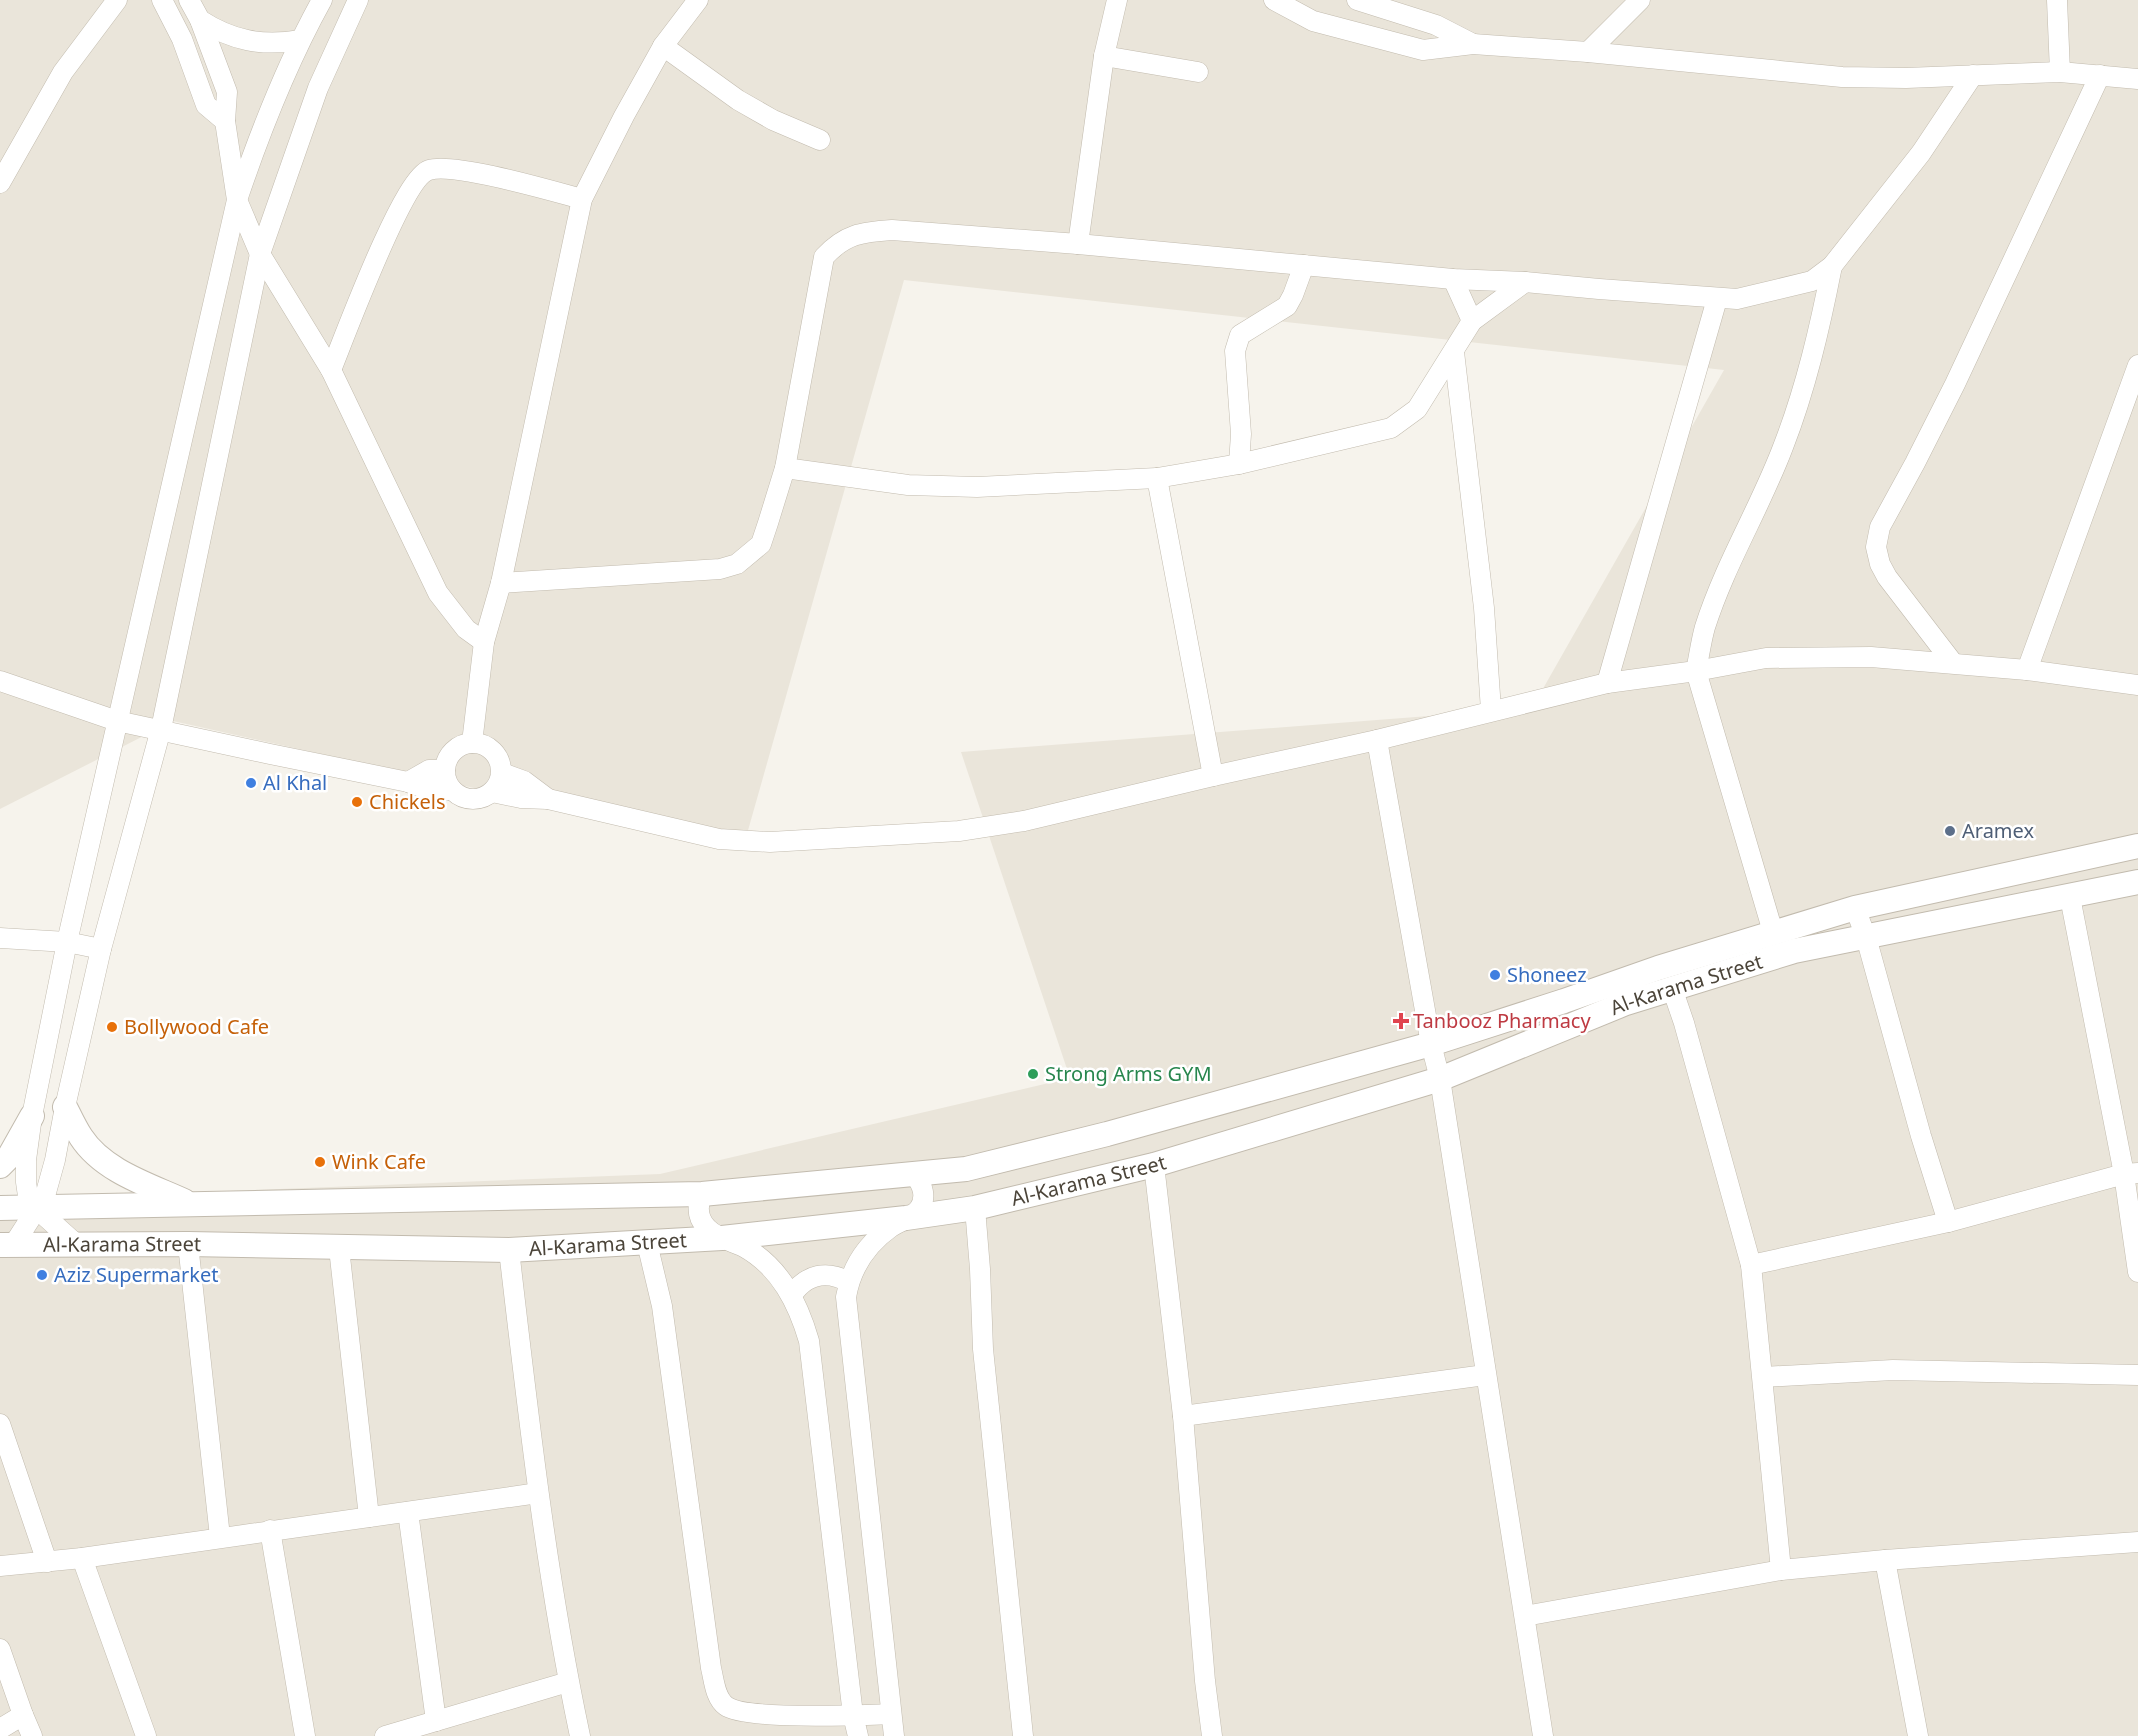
<svg xmlns="http://www.w3.org/2000/svg" width="2138" height="1736" font-family="'Noto Sans',sans-serif">
<style>
.residential{fill:#eae5da}
.lines{fill:none;stroke-linecap:round;stroke-linejoin:round}
.minor-casing{stroke:#c2bbae;stroke-width:21}
.tertiary-casing{stroke:#c2bbae;stroke-width:26}
.minor{stroke:#fff;stroke-width:20}
.tertiary{stroke:#fff;stroke-width:24}
.shop-dot{fill:#3f7fe0;stroke:#fff;stroke-width:2}
.food-dot{fill:#e8710a;stroke:#fff;stroke-width:2}
.service-dot{fill:#5c6f8a;stroke:#fff;stroke-width:2}
.health-dot{fill:#e0444e;stroke:#fff;stroke-width:2}
.leisure-dot{fill:#2e9e5b;stroke:#fff;stroke-width:2}
.labels{text-anchor:middle;stroke-width:5;stroke-linejoin:round;paint-order:stroke}
.shop-label{font-size:20px;fill:#366cbe;stroke:#fff;text-anchor:start}
.food-label{font-size:20px;fill:#c56008;stroke:#fff;text-anchor:start}
.service-label{font-size:20px;fill:#4e5e75;stroke:#fff;text-anchor:start}
.street-label{font-size:20px;fill:#4b4439;stroke:#fff}
.health-label{font-size:20px;fill:#be3a42;stroke:#fff;text-anchor:start}
.leisure-label{font-size:20px;fill:#27864d;stroke:#fff;text-anchor:start}
</style>
<rect width="100%" height="100%" fill="#f6f3ec"/>
<path class="residential" d="M0,0H2138V1736H0V1200L660,1174L1070,1078L961,752L1532,708L1724,370L904,280L743,848L173,721L0,809Z"/>
<g class="lines">
<g class="minor-casing">
<g id="minor">
<path d="M162,0L182,39L206,105L225,121"/>
<path d="M189,0L200,20L227,92L225,121L237,200L260,254L331,370L438,593L466,629L484,642"/>
<path d="M1274,0L1313,21L1423,50L1473,44L1588,52L1842,77L1906,78L2060,72L2138,79"/>
<path d="M1357,0L1436,25L1473,44"/>
<path d="M2057,0L2060,72"/>
<path d="M200,20C231,40 262,47 300,40"/>
<path d="M663,46L738,100L773,120L820,140"/>
<path d="M1588,52L1640,0"/>
<path d="M1104,56L1198,72"/>
<path d="M0,183L63,72L117,0"/>
<path d="M1078,244L1104,56L1117,0"/>
<path d="M1453,279L1472,321"/>
<path d="M1454,352L1484,608L1491,710"/>
<path d="M331,370C344,338 403,178 429,170C454,162 552,191 582,199"/>
<path d="M1239,464L1241,434L1235,351L1240,335L1287,306L1293,295L1304,265"/>
<path d="M785,468L908,485L977,487L1157,478L1239,464L1391,428L1417,409L1472,321L1525,282"/>
<path d="M1157,478L1213,776"/>
<path d="M501,583L720,569L737,564L761,544L768,523L785,468L824,257C845,234 862,232 892,230L1078,244L1453,279L1525,282L1599,289L1737,299L1812,281L1832,266L1921,153L1973,75"/>
<path d="M1953,663L1887,577L1880,564L1876,547L1880,527L1915,463L1955,384L2100,75"/>
<path d="M2027,670L2138,365"/>
<path d="M0,681L117,721L270,754L408,782C423,789 436,790 452,790"/>
<path d="M1607,683L1717,299"/>
<path d="M1377,740L1607,683L1696,671L1766,658L1871,657L2027,670L2138,685"/>
<circle cx="473" cy="771" r="28"/>
<path d="M472,743L484,642L501,583L582,199L624,116L663,46L698,0"/>
<path d="M502,773L524,781L548,799"/>
<path d="M408,782L429,770H445"/>
<path d="M492,792L521,798L548,799L719,839L770,842L959,831L1024,821L1213,776L1377,740L1431,1044L1440,1079L1543,1736"/>
<path d="M2070,897L2124,1174L2138,1272"/>
<path d="M1855,908L1866,937L1921,1136L1948,1222"/>
<path d="M1773,932L1696,671C1699,657 1701,641 1705,627C1725,564 1760,508 1783,447C1806,388 1820,327 1832,266"/>
<path d="M0,938L67,942L101,949"/>
<path d="M1672,988L1684,1023L1751,1265L1781,1570"/>
<path d="M1154,1165L1183,1416L1205,1681L1212,1736"/>
<path d="M702,1194C697,1206 697,1218 707,1228C716,1238 732,1241 744,1247C780,1267 798,1303 809,1341L853,1715L858,1736"/>
<path d="M975,1208L980,1269L983,1349L1023,1736"/>
<path d="M647,1243L662,1306L711,1668C714,1680 715,1698 726,1706C745,1720 863,1715 891,1714"/>
<path d="M14,1244L45,1196L55,1160L65,1107L101,949L161,729L260,254L318,88L358,0"/>
<path d="M76,1244L37,1209L28,1196L26,1182V1160L32,1116L67,942L237,200C260,132 287,63 322,0"/>
<path d="M188,1244L220,1537"/>
<path d="M339,1248L369,1517"/>
<path d="M509,1250C528,1413 546,1576 580,1736"/>
<path d="M1751,1265L1948,1222L2124,1174L2138,1173"/>
<path d="M792,1295C806,1274 827,1270 849,1282"/>
<path d="M1763,1377L1893,1370L2138,1375"/>
<path d="M1183,1416L1485,1375"/>
<path d="M0,1424L47,1562"/>
<path d="M408,1512L436,1721"/>
<path d="M270,1530L305,1736"/>
<path d="M82,1558L146,1736"/>
<path d="M1885,1560L1918,1736"/>
<path d="M0,1566L82,1558L538,1493"/>
<path d="M1525,1616L1781,1570L1885,1560L2138,1542"/>
<path d="M0,1649L23,1715L32,1736"/>
<path d="M0,1729L23,1715"/>
<path d="M385,1736L568,1682"/>
<path d="M894,1736L846,1297C851,1268 867,1244 891,1227C900,1221 912,1218 919,1209C927,1198 923,1184 914,1175"/>
</g>
</g>
<g class="tertiary-casing">
<g id="tertiary">
<path d="M65,1107C70,1117 75,1128 81,1137C103,1171 149,1185 184,1201"/>
<path d="M0,1166L9,1157L32,1116"/>
<path d="M0,1208L702,1194L966,1169L1107,1134L1431,1044L1564,1001L1658,968L1855,908L2138,846"/>
<path id="s1" d="M0,1245L188,1244L509,1250L722,1238L906,1218L975,1208L1154,1165L1440,1079L1626,1003L1794,951L2138,882"/>
</g>
</g>
<use href="#minor" class="minor"/>
<use href="#tertiary" class="tertiary"/>
</g>
<g class="shop-dot">
<circle cx="251" cy="783" r="6"/>
<circle cx="1495" cy="975" r="6"/>
<circle cx="42" cy="1275" r="6"/>
</g>
<g class="food-dot">
<circle cx="357" cy="802" r="6"/>
<circle cx="112" cy="1027" r="6"/>
<circle cx="320" cy="1162" r="6"/>
</g>
<circle class="service-dot" cx="1950" cy="831" r="6"/>
<path class="health-dot" d="M1398 1012h6v6h6v6h-6v6h-6v-6h-6v-6h6z"/>
<circle class="leisure-dot" cx="1033" cy="1074" r="6"/>
<g class="labels">
<g class="shop-label">
<text x="263" y="790">Al Khal</text>
<text x="1507" y="982">Shoneez</text>
<text x="54" y="1282">Aziz Supermarket</text>
</g>
<g class="food-label">
<text x="369" y="809">Chickels</text>
<text x="124" y="1034">Bollywood Cafe</text>
<text x="332" y="1169">Wink Cafe</text>
</g>
<g class="service-label">
<text x="1962" y="838">Aramex</text>
</g>
<g class="street-label">
<text dy="7" stroke="none"><textPath href="#s1" startOffset="1724">Al-Karama Street</textPath></text>
<text dy="7" stroke="none"><textPath href="#s1" startOffset="1094">Al-Karama Street</textPath></text>
<text dy="7" stroke="none"><textPath href="#s1" startOffset="122">Al-Karama Street</textPath></text>
<text dy="7" stroke="none"><textPath href="#s1" startOffset="608">Al-Karama Street</textPath></text>
</g>
<g class="health-label">
<text x="1413" y="1028">Tanbooz Pharmacy</text>
</g>
<g class="leisure-label">
<text x="1045" y="1081">Strong Arms GYM</text>
</g>
</g>
</svg>
